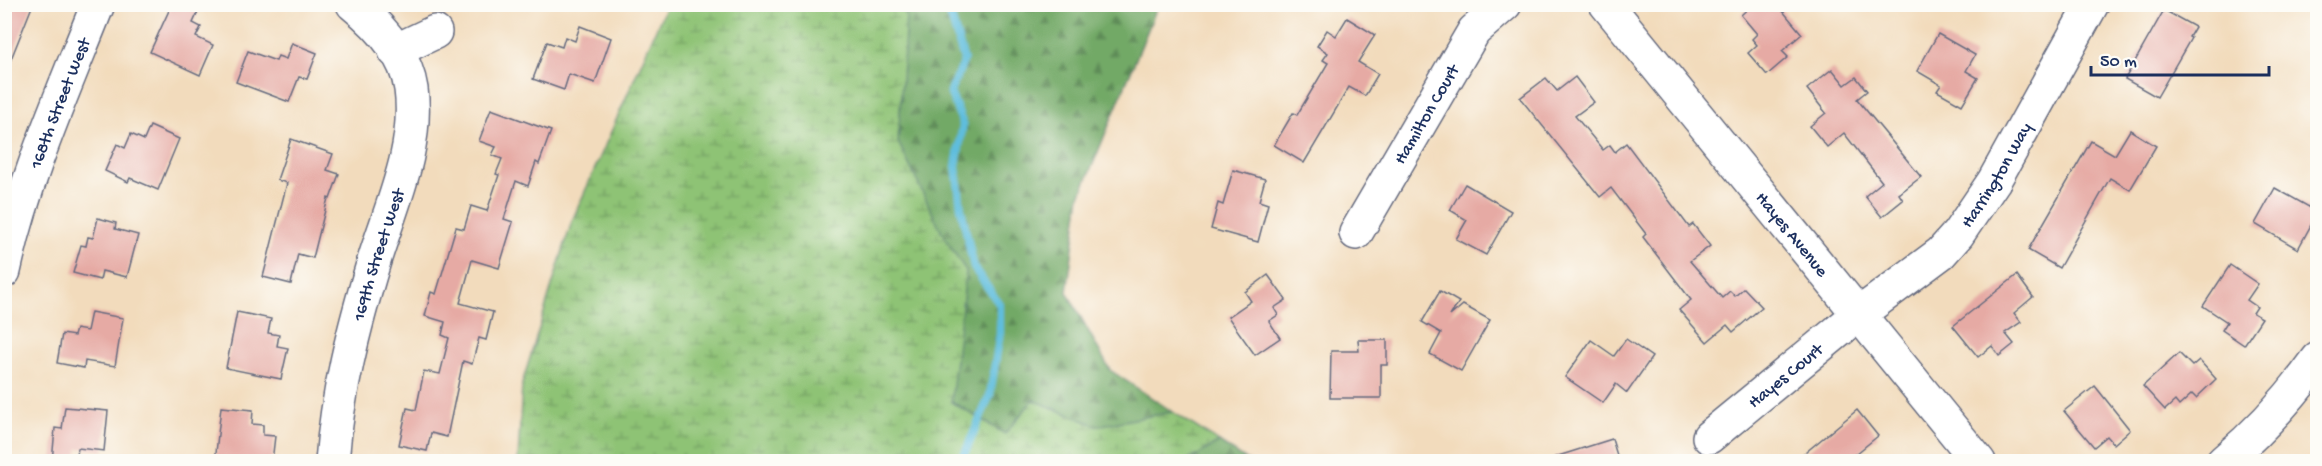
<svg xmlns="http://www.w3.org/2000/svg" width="2322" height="466" font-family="'Gochi Hand',sans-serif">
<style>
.forest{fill:url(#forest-firs);stroke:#466c62;stroke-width:1.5}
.wetland{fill:url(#wetland-marsh);stroke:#54796a;stroke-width:1.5}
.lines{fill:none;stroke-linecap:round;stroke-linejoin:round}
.stream{stroke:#5fbddd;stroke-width:8}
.building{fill:#e6aaa4}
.minor-casing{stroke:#666b7f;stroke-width:36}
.minor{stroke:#fff;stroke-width:33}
.labels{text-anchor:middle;stroke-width:4.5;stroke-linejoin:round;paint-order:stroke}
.street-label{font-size:18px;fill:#1b2f5e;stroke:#fdfcf7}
</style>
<defs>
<pattern id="forest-firs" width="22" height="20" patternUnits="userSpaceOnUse" patternTransform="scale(1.5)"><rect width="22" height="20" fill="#72a966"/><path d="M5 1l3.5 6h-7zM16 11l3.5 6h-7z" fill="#5d8a57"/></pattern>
<pattern id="wetland-marsh" width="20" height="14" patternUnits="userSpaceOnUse" patternTransform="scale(1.5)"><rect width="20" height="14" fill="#8ec375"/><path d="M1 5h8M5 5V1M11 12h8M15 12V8" fill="none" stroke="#739f63"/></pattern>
</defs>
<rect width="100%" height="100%" fill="#fdfcf7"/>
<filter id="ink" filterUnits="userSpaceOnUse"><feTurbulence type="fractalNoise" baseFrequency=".0167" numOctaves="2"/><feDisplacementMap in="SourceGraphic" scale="12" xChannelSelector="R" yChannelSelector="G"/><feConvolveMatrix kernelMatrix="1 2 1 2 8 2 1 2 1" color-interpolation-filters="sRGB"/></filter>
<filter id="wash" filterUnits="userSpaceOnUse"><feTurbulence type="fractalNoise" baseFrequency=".008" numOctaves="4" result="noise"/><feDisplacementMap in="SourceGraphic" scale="24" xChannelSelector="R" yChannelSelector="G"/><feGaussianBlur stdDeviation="1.35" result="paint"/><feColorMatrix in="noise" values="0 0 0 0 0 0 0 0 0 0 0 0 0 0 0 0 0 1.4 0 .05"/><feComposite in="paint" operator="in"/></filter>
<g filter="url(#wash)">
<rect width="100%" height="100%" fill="#f2dbbc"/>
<g class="forest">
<path d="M898,5H1158L1080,196L1067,292L1110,370L1173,412L1097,426L1033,400L1005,434L951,401L966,271L944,237L898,142L906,15Z"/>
<path d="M1219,442L1248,461L1186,462Z"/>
</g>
<path class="wetland" d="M667,4L898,5L906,15L898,142L944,237L966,271L951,402L1005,434L1033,400L1097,426L1173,412L1219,442L1186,462L518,461L522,384L572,221Z"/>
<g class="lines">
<path class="stream" d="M943,4L951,17L964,60L950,92L963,124L956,166L961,208L974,268L1000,305V333L990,395L965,453L959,462"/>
</g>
<g id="blocks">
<g class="building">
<path d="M4,4H33L5,74H4Z"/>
<path d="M172,4H181L198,12L193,23L201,27L196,37L213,45L200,75L150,52Z"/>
<path d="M1753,4H1777L1802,34L1782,51L1788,57L1767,75L1748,53L1757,45L1752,39L1757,34L1741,15Z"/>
<path d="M2164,10L2195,27L2189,37L2191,38L2157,97L2125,79Z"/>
<path d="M1347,18L1375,35L1358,62L1378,74L1365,96L1349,87L1304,163L1274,145L1293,113L1297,115L1328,63L1323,60L1328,53L1317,46L1327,30L1336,36Z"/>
<path d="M580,26L611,38L595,83L569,74L564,90L533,79L547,42L562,47L565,37L575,41Z"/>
<path d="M1938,34L1975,55L1966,71L1978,78L1962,105L1937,91L1941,85L1917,71Z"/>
<path d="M292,43L317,53L307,79L299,77L289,102L236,82L248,51L276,61L278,56L286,59Z"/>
<path d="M1832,69L1845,85L1856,77L1867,91L1857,99L1921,177L1899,194L1903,200L1882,217L1865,196L1882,182L1844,133L1827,147L1810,126L1826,113L1807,89Z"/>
<path d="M1575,77L1594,102L1575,116L1603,150L1610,145L1615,152L1626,143L1689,227L1693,224L1710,246L1690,261L1722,298L1730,291L1735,296L1744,288L1762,307L1733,332L1727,325L1707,342L1679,310L1691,300L1643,237L1646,234L1611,188L1600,197L1520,98L1546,78L1557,91Z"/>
<path d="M491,109L551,131L539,164L536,162L528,186L516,181L504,219L513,222L499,268L472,260L460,303L493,312L486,340L479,338L472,364L463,361L447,437L431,433L427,451L399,445L407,408L416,410L424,371L440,374L449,338L442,335L445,322L425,316L431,292L436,294L456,227L464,229L471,206L487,211L499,175L496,174L502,159L492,155L496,147L479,141Z"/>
<path d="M150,126L179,139L158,190L130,178L128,182L105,171L117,144L125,148L131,134L144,140Z"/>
<path d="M2130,130L2156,146L2130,190L2110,178L2059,268L2028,250L2091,141L2115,155Z"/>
<path d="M291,139L333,154L327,170L339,174L330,199L328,198L313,258L298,254L291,284L263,277L287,183L277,180Z"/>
<path d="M1233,170L1265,179L1259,201L1268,204L1258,242L1211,229L1218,203L1223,205Z"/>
<path d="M1465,184L1511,211L1486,255L1456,239L1467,220L1450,210Z"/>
<path d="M2275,188L2318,212L2298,249L2255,224Z"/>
<path d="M98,218L116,223L115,229L138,235L127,277L102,271L100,280L73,273L81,245L86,246L88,237L93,238Z"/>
<path d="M2230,265L2258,284L2247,300L2257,307L2253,313L2262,318L2244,345L2222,330L2227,322L2203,306Z"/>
<path d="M1268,275L1286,300L1274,308L1278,315L1269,321L1280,338L1255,355L1228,317L1251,301L1245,292Z"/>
<path d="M2017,275L2033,297L2014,313L2021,322L2005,333L2014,344L1999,356L1992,346L1978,357L1953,326Z"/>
<path d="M1440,291L1459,302L1450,316L1463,305L1490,320L1461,371L1430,354L1441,333L1422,322Z"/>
<path d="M91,312L123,318L115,366L85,361L84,368L57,363L62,334L74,336L76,329L87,331Z"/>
<path d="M237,312L271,319L268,333L279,335L277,346L288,348L281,379L226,368Z"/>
<path d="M1626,339L1652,357L1627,393L1616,384L1603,403L1565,377L1591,340L1614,356Z"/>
<path d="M1358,340H1387V365H1381V398H1330L1331,351H1359Z"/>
<path d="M2179,353L2192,366L2199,360L2216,379L2196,398L2192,394L2179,406L2175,401L2165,410L2143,386Z"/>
<path d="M2095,386L2130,430L2114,444L2107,436L2094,447L2064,411Z"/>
<path d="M65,407L108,411L104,451L78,448L76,462H52L55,428L62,429Z"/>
<path d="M221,407L253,410L252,424L263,425V435L275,436L272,462H215Z"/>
<path d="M1857,410L1878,436L1846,462H1794Z"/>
<path d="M1612,439L1619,462H1556L1555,457Z"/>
</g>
</g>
</g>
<g filter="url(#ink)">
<use href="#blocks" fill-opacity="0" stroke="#666b7f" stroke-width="1.5"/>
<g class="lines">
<g class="minor-casing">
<g id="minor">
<path id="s1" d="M1606,4L1979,462"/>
<path d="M395,51L435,32"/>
<path id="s2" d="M1356,233L1474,31L1505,4"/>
<path id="s3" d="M4,271C24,179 63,92 98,4"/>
<path id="s4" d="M1709,437L1859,314L1941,253L1958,234L1994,181L2092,4"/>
<path id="s5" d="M332,462C337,393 354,327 374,261C391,206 419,148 411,89C406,55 379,25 353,4"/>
<path d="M2223,462C2260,431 2290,398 2318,359"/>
</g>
</g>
<use href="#minor" class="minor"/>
</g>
</g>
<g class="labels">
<g class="street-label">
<text dy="6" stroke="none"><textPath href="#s3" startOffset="177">168th Street West</textPath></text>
<text dy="6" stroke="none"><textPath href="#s2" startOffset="138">Hamilton Court</textPath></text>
<text dy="6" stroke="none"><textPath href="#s4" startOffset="392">Harrington Way</textPath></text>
<text dy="6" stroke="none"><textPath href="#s1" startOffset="296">Hayes Avenue</textPath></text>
<text dy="6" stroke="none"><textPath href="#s5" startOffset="213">169th Street West</textPath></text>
<text dy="6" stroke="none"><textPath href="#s4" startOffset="98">Hayes Court</textPath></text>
</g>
</g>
<rect width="2322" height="466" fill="none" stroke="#fdfcf7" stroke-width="24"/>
<path d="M2091 66v9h178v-9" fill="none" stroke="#1b2f5e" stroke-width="3"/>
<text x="2100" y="66" font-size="18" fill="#1b2f5e" stroke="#fdfcf7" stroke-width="4.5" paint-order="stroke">50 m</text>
</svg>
